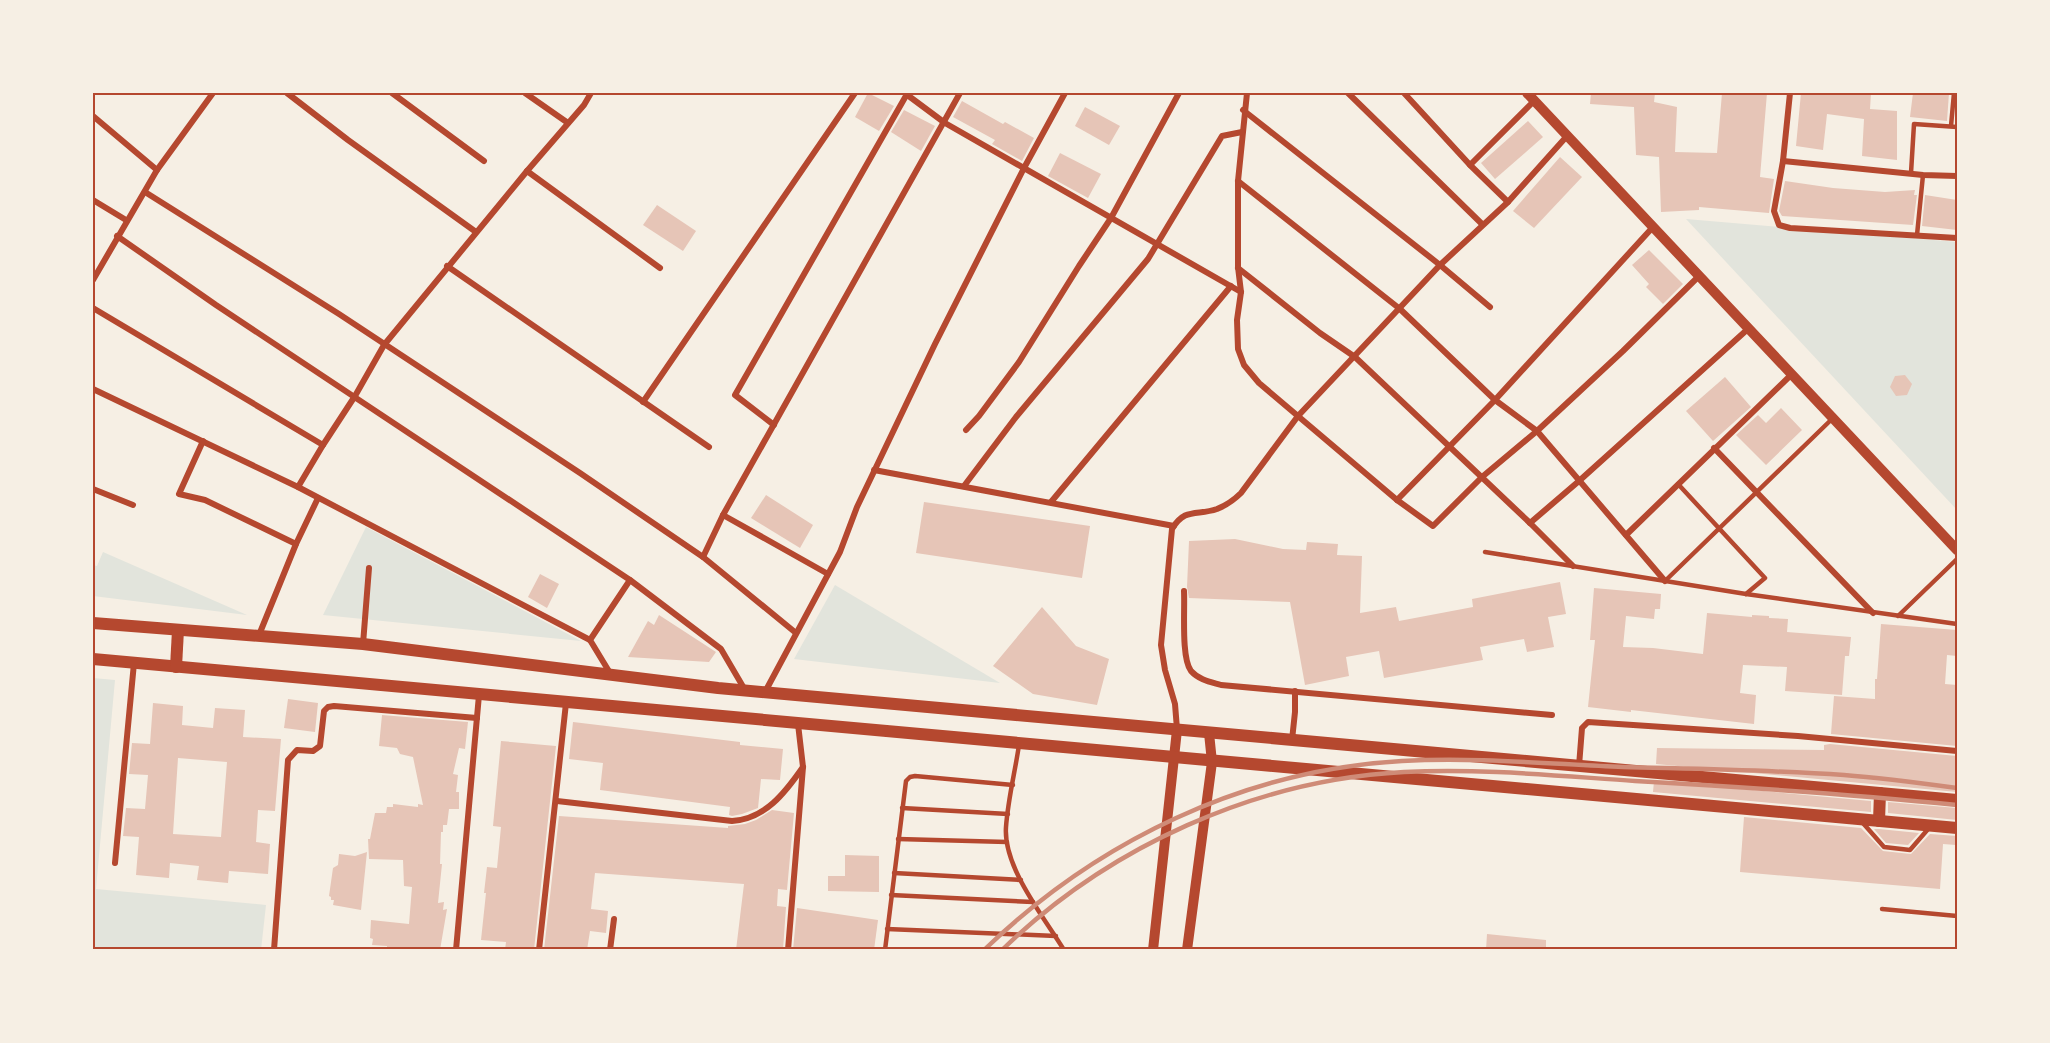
<svg xmlns="http://www.w3.org/2000/svg" width="2050" height="1043" font-family="Mulish,sans-serif">
<style>
.green{fill:#e2e4dc}
.building{fill:#e6c5b7;fill-rule:evenodd}
.lines{fill:none;stroke-linecap:round;stroke-linejoin:round}
.service{stroke:#b5482f;stroke-width:4.5}
.minor{stroke:#b5482f;stroke-width:6}
.tertiary{stroke:#b5482f;stroke-width:10}
.secondary{stroke:#b5482f;stroke-width:12}
.rail{stroke:#cf8b77;stroke-width:4.5}
.neatline{fill:none;stroke:#b5482f;stroke-width:2}
</style>
<rect width="100%" height="100%" fill="#f6efe4"/>
<g class="green">
<path d="M1686,219L1957,242V510Z"/>
<path d="M366,527L581,641L323,615Z"/>
<path d="M103,552L247,615L93,596V565L97,566Z"/>
<path d="M835,585L1000,683L794,659Z"/>
<path d="M93,678L115,680L96,889L266,905L261,950H93Z"/>
</g>
<g class="building">
<path d="M868,93L894,106L879,131L855,117Z"/>
<path d="M1591,93H1655L1654,102L1677,107L1675,152L1717,153L1722,93H1767L1760,177L1774,179L1769,213L1699,207V210L1661,212L1659,157L1636,155L1634,107L1590,104Z"/>
<path d="M1801,93H1871L1870,109L1897,111V160L1862,156L1864,119L1827,114L1823,150L1796,146Z"/>
<path d="M1913,93H1949L1947,121L1910,117Z"/>
<path d="M962,101L1003,124L1005,122L1034,138L1022,161L992,144L995,140L953,117Z"/>
<path d="M1085,107L1120,126L1109,145L1075,126Z"/>
<path d="M904,110L935,126L921,151L891,132Z"/>
<path d="M1528,121L1543,137L1495,179L1481,163Z"/>
<path d="M1060,153L1101,174L1088,198L1048,176Z"/>
<path d="M1560,157L1582,177L1534,228L1513,211Z"/>
<path d="M1785,181L1833,188L1885,192L1915,190L1914,195H1917L1913,225L1782,216L1779,211Z"/>
<path d="M1925,195L1957,200V230L1922,226Z"/>
<path d="M657,205L696,231L683,251L643,225Z"/>
<path d="M1649,250L1683,284L1663,304L1646,287L1649,284L1632,265Z"/>
<path d="M1905,375L1912,384L1907,395L1896,396L1890,387L1895,376Z"/>
<path d="M1725,377L1751,407L1713,441L1686,411Z"/>
<path d="M1781,408L1802,430L1766,465L1736,435L1758,415L1766,423Z"/>
<path d="M766,495L813,525L800,548L751,518Z"/>
<path d="M924,502L1090,526L1082,578L916,553Z"/>
<path d="M1235,539L1283,549L1306,550L1307,542L1338,544L1337,555L1362,556L1360,613L1396,607L1399,621L1473,607L1472,599L1560,582L1566,614L1548,617L1554,647L1527,652L1524,639L1480,647L1483,660L1384,678L1379,651L1346,657L1349,676L1305,685L1290,602L1189,598L1187,587L1189,541Z"/>
<path d="M540,574L559,584L547,608L528,597Z"/>
<path d="M1594,588L1661,594L1660,609H1655L1654,619L1626,616L1623,647L1653,648L1703,654L1707,613L1752,617V615L1769,616V618L1788,619L1787,632L1851,637L1849,656H1845L1842,695L1785,691L1787,667L1743,665L1740,693L1756,695L1754,724L1631,710V712L1588,707L1595,640H1590Z"/>
<path d="M1042,607L1076,646L1109,659L1097,705L1033,694L993,666Z"/>
<path d="M659,615L716,652L709,662L628,657L648,621L654,625Z"/>
<path d="M1881,624L1957,630V656L1947,655L1945,684L1957,685V746L1831,734L1834,696L1875,699V679H1877Z"/>
<path d="M288,699L318,703L315,732L284,728Z"/>
<path d="M153,703L183,706L182,725L213,728L215,708L245,710L243,737L281,739L275,811L258,810L256,842L270,844L268,874L229,871L228,883L197,880L199,866L170,863L169,878L136,875L139,837L123,836L126,808L145,809L148,775L129,774L132,743L150,744ZM178,758L227,762L221,837L173,834Z"/>
<path d="M382,715L468,722L465,749L459,748L453,774L458,775L456,792H459V809H449L447,825H443V832H441L440,864H442L438,903L444,902L443,910L447,909L440,950H387V946L372,945L373,939L370,938L371,920L409,924L412,887L404,886L403,860L369,859L368,839H370L375,813H386L387,807H393V804L418,807V804L423,805L413,757L400,754L397,748L379,746Z"/>
<path d="M573,722L740,742V745L783,749L780,780L761,779L758,808L742,814L732,816L729,815L730,807L600,790L603,763L569,759Z"/>
<path d="M501,741L556,746L534,950H505L506,942L481,940L486,893H484L487,867L497,868L501,827L493,826Z"/>
<path d="M1830,744L1957,756V792L1656,764L1657,748L1824,750V745Z"/>
<path d="M1654,781L1871,801V812L1653,792Z"/>
<path d="M1888,802L1957,808V820L1888,813Z"/>
<path d="M772,810L794,813L787,890L778,889L777,906L786,907L783,950H736L744,884L595,873L591,909L608,911L606,933L590,931L587,950H544L559,816L728,828V826L745,824L756,820Z"/>
<path d="M1744,817L1861,828L1883,851L1911,854L1930,834L1957,836L1956,845L1943,844L1940,889L1740,872Z"/>
<path d="M1874,829H1879L1919,833L1908,845L1886,843Z"/>
<path d="M367,852L361,910L333,905L334,900H331V897L329,896L333,868L338,865L339,854L355,856Z"/>
<path d="M845,855L879,856V892L828,891V876H845Z"/>
<path d="M797,908L878,920L874,950H793Z"/>
<path d="M1487,934L1546,940V950H1486Z"/>
</g>
<g class="lines">
<g class="service">
<path d="M1951,126L1954,93"/>
<path d="M1911,173L1914,124L1957,127"/>
<path d="M1917,235L1923,175"/>
<path d="M1678,484L1765,578L1746,594"/>
<path d="M1485,552L1746,594L1957,624"/>
<path d="M1665,581L1833,418"/>
<path d="M1898,616L1957,559"/>
<path d="M1019,745C1015,772 1008,799 1006,827C1003,867 1044,917 1064,950"/>
<path d="M902,808L1008,814"/>
<path d="M1862,822L1884,847L1910,850L1929,828"/>
<path d="M898,839L1007,842"/>
<path d="M894,873L1021,880"/>
<path d="M891,895L1033,902"/>
<path d="M1882,909L1957,916"/>
<path d="M887,929L1056,936"/>
<path d="M885,950L906,781L910,777L915,776L1013,785"/>
</g>
<g class="minor">
<path d="M287,93L348,140L476,232"/>
<path d="M392,93L484,161"/>
<path d="M525,93L568,123"/>
<path d="M1247,93L1238,181V267L1241,292L1237,320L1238,349L1244,365L1259,383L1397,500L1433,526L1482,477L1537,431L1623,351L1699,276"/>
<path d="M1348,93L1482,224"/>
<path d="M1404,93L1470,165L1508,202"/>
<path d="M1790,93L1783,161L1774,211L1779,225L1790,228L1957,238"/>
<path d="M906,94L945,123L1241,292"/>
<path d="M1243,110L1440,265L1490,307"/>
<path d="M93,116L157,170"/>
<path d="M1783,161L1923,175L1957,176"/>
<path d="M1470,165L1534,101"/>
<path d="M527,171L584,105L591,93"/>
<path d="M1238,181L1400,309L1495,400L1537,431L1665,581"/>
<path d="M145,192L339,314L580,473L703,557L796,633"/>
<path d="M93,200L126,220"/>
<path d="M117,236L216,305L630,580L721,649L745,690"/>
<path d="M447,266L709,447"/>
<path d="M1238,268L1320,333L1355,357L1530,523L1573,566"/>
<path d="M93,280L157,170L213,93"/>
<path d="M93,308L323,445"/>
<path d="M93,389L298,487L590,640"/>
<path d="M643,402L855,93"/>
<path d="M774,425L735,395L907,94"/>
<path d="M966,430L979,416L1019,362L1079,266L1111,218L1179,93"/>
<path d="M203,441L179,494L205,500L296,544"/>
<path d="M1714,448L1873,613"/>
<path d="M874,470L1174,526"/>
<path d="M964,486L1016,417L1148,259L1222,136L1242,132"/>
<path d="M298,487L323,445L355,396L384,345L527,171L660,268"/>
<path d="M93,489L133,505"/>
<path d="M1397,500L1495,400L1653,227"/>
<path d="M1051,502L1231,286"/>
<path d="M723,515L828,574"/>
<path d="M1530,523L1579,481L1749,328"/>
<path d="M1626,535L1792,374"/>
<path d="M703,557L723,515L960,93"/>
<path d="M1184,591C1185,610 1181,658 1191,671C1199,680 1211,682 1221,685L1552,715"/>
<path d="M259,635L296,544L318,498"/>
<path d="M363,644L369,568"/>
<path d="M610,673L590,640L630,580"/>
<path d="M765,692L840,552L857,507L935,344L1024,168L1065,93"/>
<path d="M1177,729L1175,704L1165,670L1161,645L1172,529C1185,507 1197,516 1217,509C1227,505 1234,500 1241,493L1298,416L1440,265L1508,202L1567,136"/>
<path d="M1292,740L1295,712V691"/>
<path d="M1579,766L1582,728L1588,722L1798,736L1957,751"/>
<path d="M557,801L732,821C765,819 785,793 803,767"/>
<path d="M115,863L134,663"/>
<path d="M274,950L288,760L297,750L313,751L320,746L324,711L328,707L334,706L477,718"/>
<path d="M456,950L479,695"/>
<path d="M539,950L566,703"/>
<path d="M610,950L614,919"/>
<path d="M788,950L803,767L798,724"/>
</g>
<g class="tertiary">
<path d="M1527,93L1957,550"/>
<path d="M1153,950L1177,730"/>
<path d="M1187,950L1212,762L1209,733"/>
</g>
<g class="secondary">
<path d="M93,623L363,644L718,688L1957,800"/>
<path d="M93,659L1957,828"/>
<path d="M176,667L178,630"/>
<path d="M1879,821L1880,793"/>
</g>
<g class="rail">
<path d="M984,950C1097,841 1244,770 1402,761C1475,757 1550,764 1623,767C1697,769 1771,770 1844,775C1882,778 1920,783 1957,788"/>
<path d="M1002,950C1108,847 1255,780 1404,772C1481,768 1559,776 1635,781C1743,787 1850,794 1957,805"/>
</g>
</g>
<rect width="2050" height="1043" fill="none" stroke="#f6efe4" stroke-width="189"/>
<rect x="94" y="94" width="1862" height="854" class="neatline"/>
</svg>
